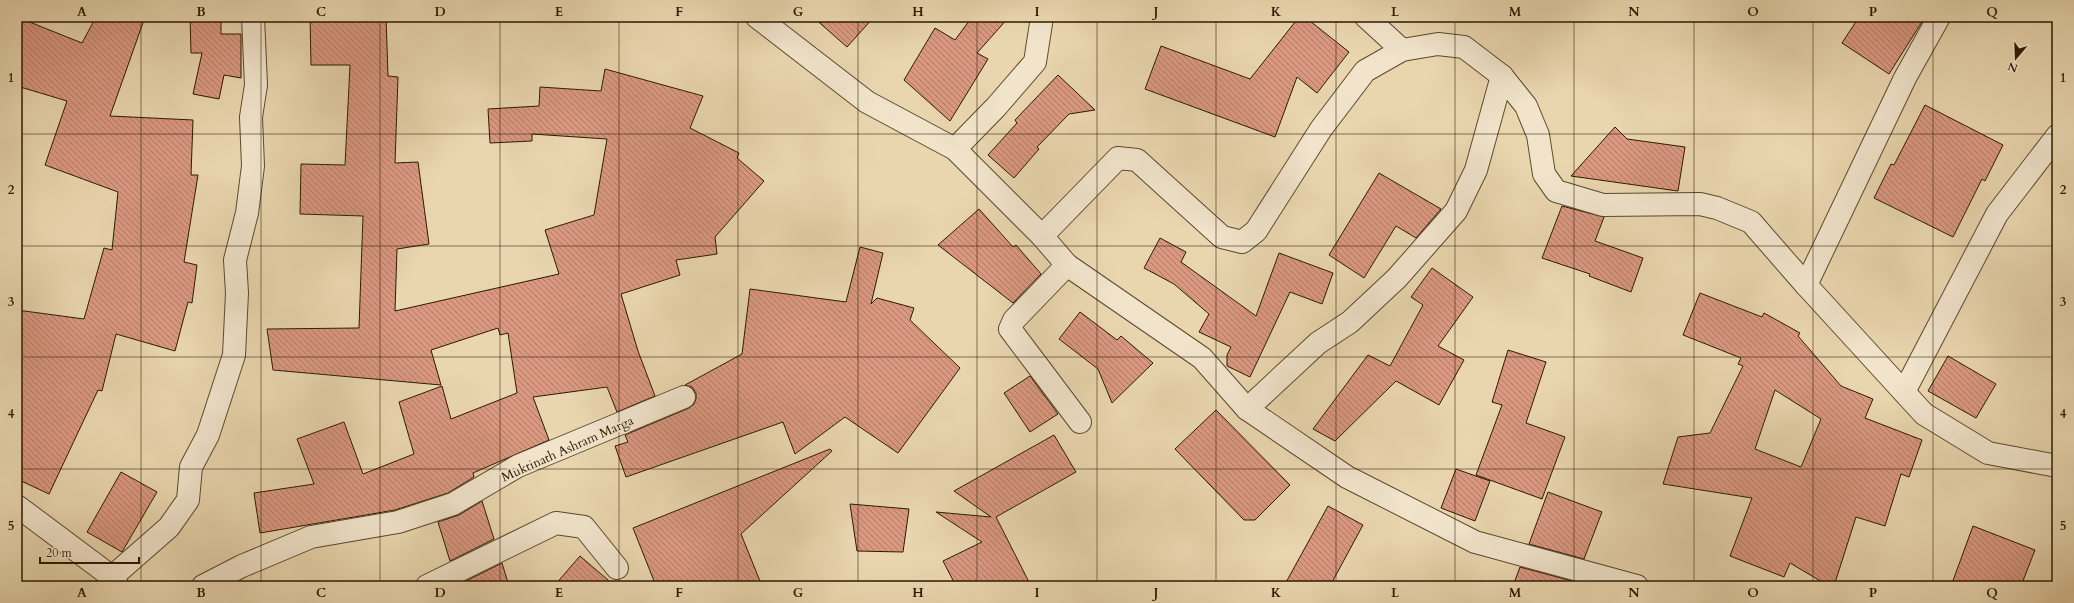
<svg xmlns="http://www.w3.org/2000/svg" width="2074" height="603" font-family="Cardo,serif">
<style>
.building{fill:url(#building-back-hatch);stroke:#2c1a01;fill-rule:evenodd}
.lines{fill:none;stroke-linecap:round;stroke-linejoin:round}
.minor-casing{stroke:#5b492c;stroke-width:24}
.minor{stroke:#f1e4cb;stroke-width:22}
.grid{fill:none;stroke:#2c1a01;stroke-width:1;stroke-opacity:0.55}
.labels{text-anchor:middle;stroke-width:3.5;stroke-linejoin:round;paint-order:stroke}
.street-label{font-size:13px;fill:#2c1a01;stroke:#f1e4cb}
.neatline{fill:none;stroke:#2c1a01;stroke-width:1.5}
.grid-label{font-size:13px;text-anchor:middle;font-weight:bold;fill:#2c1a01}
</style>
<defs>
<pattern id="building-back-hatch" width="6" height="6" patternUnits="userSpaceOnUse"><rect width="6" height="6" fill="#da9881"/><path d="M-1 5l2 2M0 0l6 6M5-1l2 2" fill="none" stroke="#b17b67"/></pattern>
</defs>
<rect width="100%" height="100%" fill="#e9d6af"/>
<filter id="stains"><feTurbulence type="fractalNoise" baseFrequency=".005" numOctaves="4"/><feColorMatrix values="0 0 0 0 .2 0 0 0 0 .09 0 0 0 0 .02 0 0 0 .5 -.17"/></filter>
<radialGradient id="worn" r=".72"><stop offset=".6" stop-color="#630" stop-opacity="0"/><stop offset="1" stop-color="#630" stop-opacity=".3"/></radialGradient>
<g class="building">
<path d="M17,17L82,43L96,17H145L110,116L193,120L191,175H198L184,262L197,265L192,303L188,302L175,351L116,334L102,391L98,390L49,494L17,479V310L84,319L104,248L112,250L118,192L45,165L67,101L17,86Z"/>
<path d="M190,17H221V34H241V78L224,75L219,99L193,94L202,53H191Z"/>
<path d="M310,17H386L388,76L398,77L395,163L418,162L429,244L397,249L395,311L559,274L545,230L594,215L607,139L532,134V141L490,143L488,109L539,106L540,87L601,91L605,69L703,96L690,128L739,153L737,158L764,181L715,237L717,254L676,260L680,275L621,294L638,351L655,396L617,412L607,387L533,397L549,440L473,473L474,477L448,493L395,510L260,533L254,493L314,484L297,439L344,422L363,474L414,454L399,402L442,386L451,419L517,393L508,333L500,335L498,328L431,350L441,385L273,370L267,329L359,328L363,216L300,214L301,164L345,165L350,65H311Z"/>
<path d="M813,17H874L847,47Z"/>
<path d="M972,17H1009L977,53L988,59L950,121L904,80L935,28L955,40Z"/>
<path d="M1299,17H1305L1349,52L1317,93L1297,77L1275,137L1145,89L1161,46L1250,79Z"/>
<path d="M1859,17H1925L1889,74L1842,43Z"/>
<path d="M1058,75L1095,110L1069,114L1037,147L1039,149L1014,178L988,155L1017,123L1015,120Z"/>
<path d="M1925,105L2003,145L1985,181L1982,179L1953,237L1874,198L1891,164L1894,165Z"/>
<path d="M1615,127L1627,139L1685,147L1678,191L1571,176Z"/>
<path d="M1379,173L1441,209L1416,238L1396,226L1364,278L1329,255Z"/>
<path d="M1562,206L1604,217L1595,241L1643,258L1631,292L1589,276L1590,274L1542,258Z"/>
<path d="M979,209L1013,247L1016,245L1041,274L1013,303L938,245Z"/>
<path d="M1160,238L1186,252L1181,262L1256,316L1279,253L1333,273L1322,304L1290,292L1250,377L1227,366V355L1231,347L1199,332L1209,314L1174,284L1144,268Z"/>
<path d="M860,247L883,253L871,304L877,298L914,308L910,320L960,368L898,453L845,417L795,454L783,422L626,477L615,446L628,442L625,435L689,408L694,404L696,399V393L692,387L685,385L742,354L750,289L846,302Z"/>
<path d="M1432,268L1473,297L1438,346L1464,360L1439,405L1396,381L1335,441L1313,429L1368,355L1390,366L1423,305L1411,297Z"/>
<path d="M1700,293L1762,317L1764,313L1800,333L1798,336L1841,386L1873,399L1865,418L1922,440L1909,477L1901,474L1885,526L1856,517L1834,586H1829L1790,563L1784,577L1730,556L1752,498L1663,484L1678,437L1710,433L1743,366L1738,364L1741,358L1683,335ZM1775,390L1821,419L1801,467L1755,449Z"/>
<path d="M1080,312L1117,340L1121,336L1153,363L1112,403L1098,369L1059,339Z"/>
<path d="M1508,350L1546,362L1526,423L1565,437L1542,499L1476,475L1502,405L1492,402Z"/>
<path d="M1948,356L1996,384L1976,418L1928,391Z"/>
<path d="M1030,376L1058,414L1030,432L1004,393Z"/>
<path d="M1216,410L1290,485L1255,520H1244L1175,449Z"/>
<path d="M1054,435L1076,472L996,517L1031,586H956L943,561L982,542L936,512L991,517L954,491Z"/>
<path d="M830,449L832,451L741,534L762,586H656L633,528Z"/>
<path d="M1456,469L1490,481L1475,521L1441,508Z"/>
<path d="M121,472L157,492L122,552L87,532Z"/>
<path d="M1548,492L1602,512L1584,559L1529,544Z"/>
<path d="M482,501L494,539L450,561L438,522L459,515Z"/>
<path d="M850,504L909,509L903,552L857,551Z"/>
<path d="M1328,506L1363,525L1330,586H1284Z"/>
<path d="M1973,526L2035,550L2021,586H1951Z"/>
<path d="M580,556L615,586H554Z"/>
<path d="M502,563L509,586H458V585Z"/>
<path d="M1520,567L1576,582L1574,586H1513Z"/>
</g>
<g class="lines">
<g class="minor-casing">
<g id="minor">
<path d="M757,17L867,102L955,149L1042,236L1067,265L1202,358L1247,409L1347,477L1475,542L1637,586"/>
<path d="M1366,17L1402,50"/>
<path d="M1502,76L1526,106L1538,135L1544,174L1556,191L1603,205L1700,204L1717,208L1751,222L1806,285L1924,414L1988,453L2057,466"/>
<path d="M955,149L996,107L1035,62L1042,17"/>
<path d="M1042,236L1118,158L1137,160L1222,237L1242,242L1256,231L1321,129L1365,71L1402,50L1438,44L1464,47L1502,76L1476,170L1456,211L1397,278L1350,322L1318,343L1247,409"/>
<path d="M1067,265L1014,320L1010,329L1080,422"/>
<path d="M1806,285L1905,78L1939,17"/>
<path d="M1904,392L1997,214L2057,136"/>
<path d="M17,506L112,577L118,586"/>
<path d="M112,577L169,527L188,500L191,467L208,435L234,355L237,293L235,260L247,213L253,166L251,117L256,85L253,17"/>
<path d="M203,586L242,566L311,537L398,522L453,504L518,466L684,397"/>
<path d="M427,586L556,523L584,527L617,568"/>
</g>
</g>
<use href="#minor" class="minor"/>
</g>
<path class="grid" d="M141,17V586M261,17V586M380,17V586M500,17V586M619,17V586M738,17V586M858,17V586M977,17V586M1097,17V586M1216,17V586M1336,17V586M1455,17V586M1574,17V586M1694,17V586M1813,17V586M1933,17V586M17,134H2057M17,246H2057M17,357H2057M17,469H2057"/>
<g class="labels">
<g class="street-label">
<text transform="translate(567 448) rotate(-24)" y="5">Muktinath Ashram Marga</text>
</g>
</g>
<rect width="2074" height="603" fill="none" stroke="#e9d6af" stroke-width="44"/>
<g transform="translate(2016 58) rotate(199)" stroke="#f1e4cb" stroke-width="3" paint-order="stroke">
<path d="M0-3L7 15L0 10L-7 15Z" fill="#2c1a01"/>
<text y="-6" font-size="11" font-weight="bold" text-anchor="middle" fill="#2c1a01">N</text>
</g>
<path d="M40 557v6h99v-6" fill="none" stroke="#2c1a01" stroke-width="2"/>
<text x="46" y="557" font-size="12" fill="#2c1a01" stroke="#f1e4cb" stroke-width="3" paint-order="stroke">20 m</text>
<rect x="22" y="22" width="2030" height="559" class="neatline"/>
<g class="grid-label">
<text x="82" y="16">A</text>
<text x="201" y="16">B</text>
<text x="321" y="16">C</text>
<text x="440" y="16">D</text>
<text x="559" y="16">E</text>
<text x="679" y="16">F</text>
<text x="798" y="16">G</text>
<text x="918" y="16">H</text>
<text x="1037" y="16">I</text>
<text x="1156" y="16">J</text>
<text x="1276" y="16">K</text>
<text x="1395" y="16">L</text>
<text x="1515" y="16">M</text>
<text x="1634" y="16">N</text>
<text x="1753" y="16">O</text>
<text x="1873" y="16">P</text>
<text x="1992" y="16">Q</text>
<text x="11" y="82">1</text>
<text x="2063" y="82">1</text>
<text x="11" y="194">2</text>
<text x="2063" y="194">2</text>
<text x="11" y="306">3</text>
<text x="2063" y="306">3</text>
<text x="11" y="418">4</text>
<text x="2063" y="418">4</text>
<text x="11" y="530">5</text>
<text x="2063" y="530">5</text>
<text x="82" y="597">A</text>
<text x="201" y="597">B</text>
<text x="321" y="597">C</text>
<text x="440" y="597">D</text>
<text x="559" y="597">E</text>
<text x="679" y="597">F</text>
<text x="798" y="597">G</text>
<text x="918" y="597">H</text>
<text x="1037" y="597">I</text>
<text x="1156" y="597">J</text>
<text x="1276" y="597">K</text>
<text x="1395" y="597">L</text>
<text x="1515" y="597">M</text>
<text x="1634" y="597">N</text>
<text x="1753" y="597">O</text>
<text x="1873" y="597">P</text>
<text x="1992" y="597">Q</text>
</g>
<rect width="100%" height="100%" filter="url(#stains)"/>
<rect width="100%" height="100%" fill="url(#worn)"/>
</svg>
